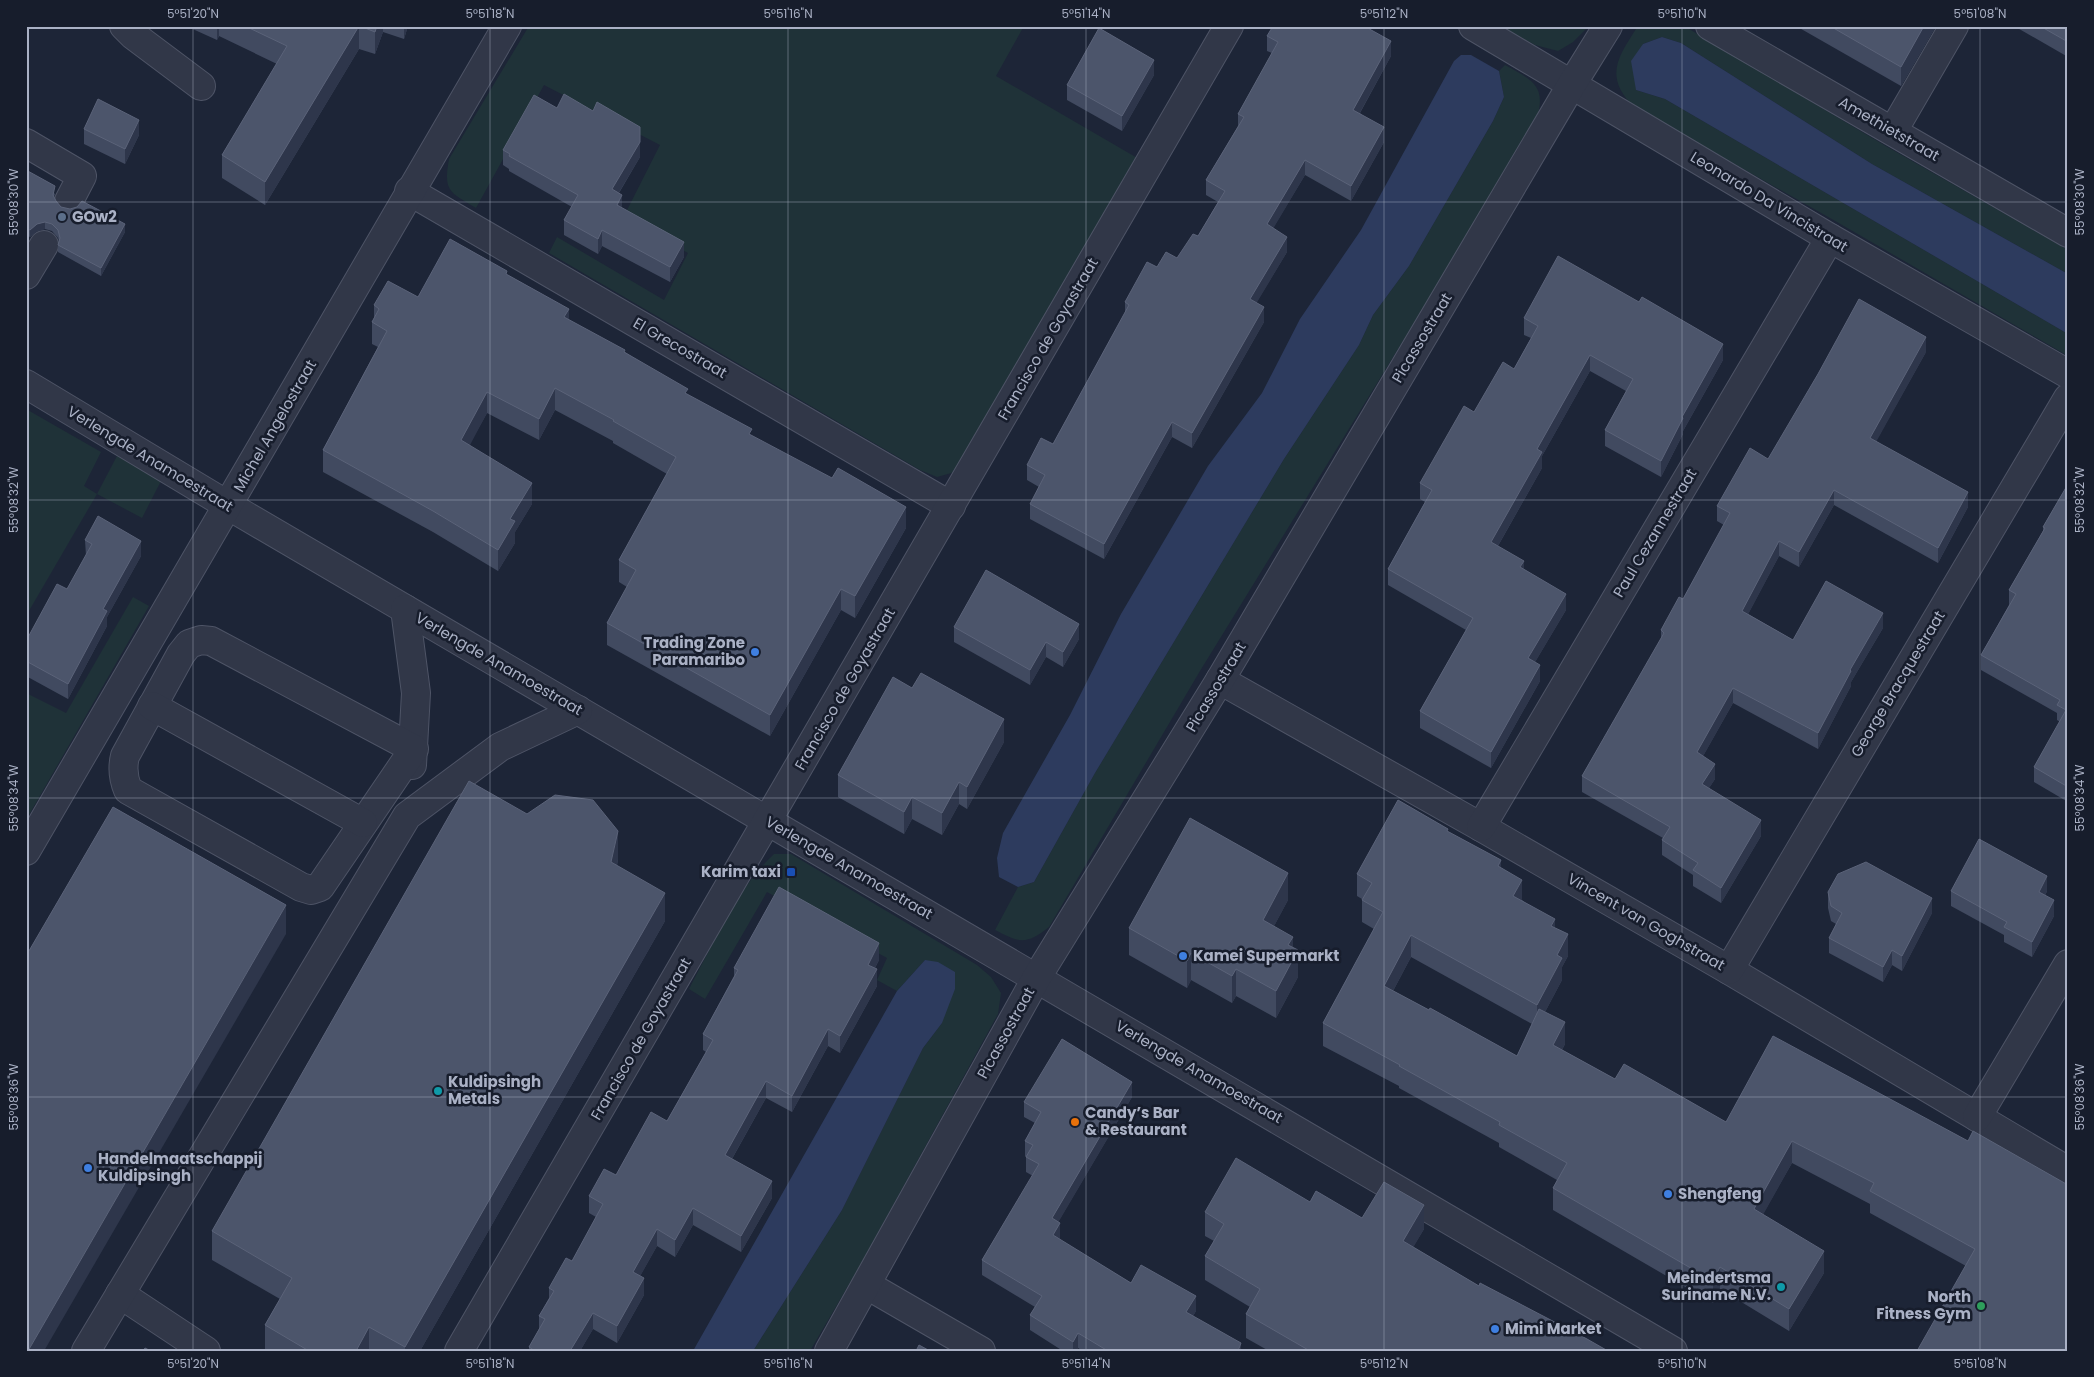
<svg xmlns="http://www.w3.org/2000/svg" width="2094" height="1377" font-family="Poppins,sans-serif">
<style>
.green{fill:#1f3238}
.water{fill:#2d3b5e}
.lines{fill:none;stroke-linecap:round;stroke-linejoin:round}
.minor-casing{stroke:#4e5466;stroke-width:30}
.minor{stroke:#313748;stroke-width:28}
.wall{fill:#414a60;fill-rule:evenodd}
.shaded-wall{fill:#2e364b}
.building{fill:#4c556b;stroke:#5b6379}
.ticks{fill:none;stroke:#aab1c5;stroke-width:1;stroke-opacity:0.45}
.service-dot{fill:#5c6f8a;stroke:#171d2c;stroke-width:2}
.shop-dot{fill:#3f7fe0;stroke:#171d2c;stroke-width:2}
.transit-dot{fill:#1a4fb4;stroke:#171d2c;stroke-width:2}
.culture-dot{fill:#0f9aa8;stroke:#171d2c;stroke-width:2}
.food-dot{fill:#e8710a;stroke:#171d2c;stroke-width:2}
.leisure-dot{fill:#2e9e5b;stroke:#171d2c;stroke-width:2}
.labels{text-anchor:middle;stroke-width:5;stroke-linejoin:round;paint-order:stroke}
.street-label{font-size:15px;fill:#aab1c5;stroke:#171d2c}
.poi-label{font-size:15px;font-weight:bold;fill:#aab1c5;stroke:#171d2c;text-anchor:start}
.neatline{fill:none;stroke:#aab1c5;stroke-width:2}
.ticks-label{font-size:12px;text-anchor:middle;fill:#aab1c5}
</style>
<rect width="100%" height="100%" fill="#1d2537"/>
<g class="green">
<path d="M529,26H1024L996,76L1139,159L955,472L937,477L920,470L549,253L557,237L664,300L688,253L623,218L660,145L544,85L476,208C450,192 443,192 449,159Z"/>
<path d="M1500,26H1589L1573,42L1558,51L1535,45Z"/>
<path d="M1638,26H1684L1884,145L2068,250V274L1872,164L1681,43L1662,37L1643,44L1636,90L1665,99L2068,334V356L1837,222L1634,107C1604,77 1617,58 1638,26Z"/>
<path d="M1505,65C1539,83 1547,89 1534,128L1200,671L1049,927C1026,945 1020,943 995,930L1018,887L1034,882L1095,773L1284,459L1359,345L1373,315L1409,266L1493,121L1504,97L1499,71Z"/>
<path d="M26,409L101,452L84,486L97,494L117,456L161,481L142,518L97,494L26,616Z"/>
<path d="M133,597L149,606L26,820V693L66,713Z"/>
<path d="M774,854H791L977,965L991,977L1001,993L998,1014L858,1269L810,1351H753L842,1210L923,1048L942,1023L925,960L897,991L877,980L887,958L767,892L705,999L689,989C713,945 737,888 774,854Z"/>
</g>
<g class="water">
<path d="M1662,37L1681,43L1872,164L2068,274V334L1665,99L1636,90L1631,61L1643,44Z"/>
<path d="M1461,55H1471L1499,71L1504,97L1493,121L1409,266L1373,315L1359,345L1284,459L1095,773L1034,882L1018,887L999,877L997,858L1003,833L1070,715L1121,614L1208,466L1262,393L1300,319L1361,230L1454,61Z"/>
<path d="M925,960L938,962L955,972V989L942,1023L923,1048L842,1210L753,1351H693L897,991Z"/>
</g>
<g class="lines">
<g class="minor-casing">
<g id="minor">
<path d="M124,26L133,35L201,86"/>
<path d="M1473,26L1830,238L2068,374"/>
<path d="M1710,26L2068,233"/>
<path d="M1893,131L1954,26"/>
<path d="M26,143L82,176L69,201"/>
<path d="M409,191L951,506"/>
<path d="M26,275L44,245"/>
<path d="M26,384L229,506L1673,1351"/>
<path d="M405,609L416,693L412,765"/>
<path d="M201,640L211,641L414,749L320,887L311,890L301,887L128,790C123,778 122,768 125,756L181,654L189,644Z"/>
<path d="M1220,680L1481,827L1729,970L2068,1171"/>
<path d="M152,706L363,823"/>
<path d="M1481,827L1830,238"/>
<path d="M26,851L507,26"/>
<path d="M1729,970L2068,398"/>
<path d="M1977,1117L2068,964"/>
<path d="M867,1285L981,1351"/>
<path d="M120,1294L206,1351"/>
<path d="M86,1351L407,816L500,747L578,710"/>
<path d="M459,1351L1229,26"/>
<path d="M829,1351L1037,977L1220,680L1572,84L1608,26"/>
</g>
</g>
<use href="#minor" class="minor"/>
</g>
<g class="wall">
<path d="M186,26H408L404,39L383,32L375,54L359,49L265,205L222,178V155L277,64L219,36L217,40Z"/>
<path d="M1796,26H1936L1901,86Z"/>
<path d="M2014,26H2068V57Z"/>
<path d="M1267,36L1391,56L1360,113L1384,142L1351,201L1305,175L1273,228L1287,252L1256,303L1264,322L1192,448L1172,437L1104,559L1030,519V504L1039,487L1027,480V465L1053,444L1125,313V302L1157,267L1177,258L1198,236L1218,202L1206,195V180L1238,126V114L1272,53L1267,51Z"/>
<path d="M1154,75L1122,131L1067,100V85Z"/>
<path d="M557,108L640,142V157L619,193L622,208L684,257L670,282L602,246L598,254L564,235V220L572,207L509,171V169L503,165V150Z"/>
<path d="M84,129L139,135L125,164L84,144Z"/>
<path d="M26,170L55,194L54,197L56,201L61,207L125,232L101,276L58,252V245L59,241L58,238L52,231L45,229L37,231L30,237L26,235Z"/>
<path d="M507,275L569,320L625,352L688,395L752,436L906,528L855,618L841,610L770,736L607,645V623L627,587L619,582V560L667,474L613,443V441L555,410L539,440L487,413L469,445L532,504L515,532V543L498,571L433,532L323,472V450L378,347L372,344V322L374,318V305L418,297Z"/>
<path d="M1524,318L1723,360L1683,431V434L1661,477L1605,446V430L1626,391L1590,371L1542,456V468L1498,546L1566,610L1535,662L1540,681L1491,768L1420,728V711L1466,630L1388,585V569L1425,502L1420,499V483L1474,412L1514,369L1531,338L1524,335Z"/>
<path d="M1926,352L1876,441L1968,507L1938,563L1834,505L1799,567L1779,556L1748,614L1793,640L1883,628L1851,682V686L1818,749L1733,703L1703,756L1715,779L1709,788L1761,836L1721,903L1693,886V875L1662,855V840L1663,838L1582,792V776L1661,639V630L1683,599L1724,525L1717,521V506L1768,459Z"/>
<path d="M2068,484V802L2034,782V767L2060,722L2057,720V713L1981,670V655L2009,605V590L2043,531V527Z"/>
<path d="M85,540L141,556L107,617V626L68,699L26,676V641L67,589L86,556Z"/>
<path d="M954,627L1079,639L1063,667L1046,657L1030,685L954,642Z"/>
<path d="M1004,742L967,809L959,804L942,835L912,819L904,834L838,797V775Z"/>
<path d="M527,814L618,859L617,866L665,921L420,1351H265V1325L280,1299L212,1260V1231Z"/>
<path d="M1448,832L1501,869L1522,900L1555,928L1568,956L1562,967V980L1545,1012L1565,1044L1562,1050L1615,1079L1726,1122L1968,1141L2068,1185L1966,1266L1870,1213V1204L1792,1163L1763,1214L1824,1273L1789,1331L1720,1289L1713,1303L1553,1210V1188L1557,1180L1499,1147V1143L1399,1088V1086L1323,1046V1023L1374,929L1362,922V899L1357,896V874ZM1411,957L1532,1024L1517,1056L1429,1010L1393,991Z"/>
<path d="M1951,891H2047L2045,896L2054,916L2032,957L2004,942V935L1951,906Z"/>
<path d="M1828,892L1932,913L1902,971L1892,965L1883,982L1829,953V938L1836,924L1831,921L1828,908Z"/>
<path d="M1288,900L1274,926L1293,947L1298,977L1276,1018L1236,996L1232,1003L1191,980L1187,988L1129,955V928Z"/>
<path d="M879,960L875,968L877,986L840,1053L828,1046L792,1112L766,1098L732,1159L772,1198L741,1252L693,1225L675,1257L657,1246L640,1276L644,1295L617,1343L593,1329L580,1351H529V1347L539,1329V1316L549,1298V1288L572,1261L596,1217L589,1213V1196L616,1175L667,1121L706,1052L703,1050V1034L734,976V968Z"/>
<path d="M1132,1097L1058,1222L1060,1238L1059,1239L1131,1283L1196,1311L1193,1316L1241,1351H1083L1078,1348L1077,1351H1063L1030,1330V1315L1035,1307L982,1275V1260L1033,1176L1026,1172V1157L1025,1156V1141L1035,1123L1024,1117V1102Z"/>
<path d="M1310,1202L1362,1218L1424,1229L1413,1247L1479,1286L1608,1351H1269L1246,1338V1314L1250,1307L1205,1280V1256L1214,1241L1205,1236V1212Z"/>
</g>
<g class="shaded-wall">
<path d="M217,26H219V36L217,40Z"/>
<path d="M359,26V49L265,205V182Z"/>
<path d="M377,26H383V32L375,54V32Z"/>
<path d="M404,26H408L404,39Z"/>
<path d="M1924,26H1936L1901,86V67Z"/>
<path d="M1391,41V56L1353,125V110Z"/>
<path d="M1154,60V75L1122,131V116Z"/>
<path d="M139,120V135L125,164V149Z"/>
<path d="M640,127V157L612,204V189Z"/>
<path d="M1384,127V142L1351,201V186Z"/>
<path d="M1305,160V175L1267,239V224Z"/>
<path d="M622,195V210L617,205Z"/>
<path d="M45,222V229L37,231L30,237V230L37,224Z"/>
<path d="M125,224V232L101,276V268Z"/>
<path d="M602,230V246L598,254V239Z"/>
<path d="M1287,237V252L1250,314V299Z"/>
<path d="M684,242V257L670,282V267Z"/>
<path d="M1264,307V322L1192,448V433Z"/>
<path d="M569,309V330L564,317Z"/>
<path d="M1926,337V352L1870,453V438Z"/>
<path d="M1723,344V360L1683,431V434L1661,477V461L1682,417Z"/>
<path d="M1590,355V371L1542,456V468L1491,558V542L1537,449Z"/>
<path d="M555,388V410L539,440V419Z"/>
<path d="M487,392V413L461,462V440Z"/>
<path d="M1172,422V437L1104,559V544Z"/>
<path d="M532,483V504L515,532V543L498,571V550L510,519Z"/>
<path d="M1834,490V505L1799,567V552Z"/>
<path d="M1968,492V507L1938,563V548Z"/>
<path d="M906,507V528L855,618V596Z"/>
<path d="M141,541V556L107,617V626L68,699V684L103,609Z"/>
<path d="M1779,541V556L1742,626V611Z"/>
<path d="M1524,561V577L1520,567Z"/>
<path d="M841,589V610L770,736V715Z"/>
<path d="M1566,594V610L1528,674V658Z"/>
<path d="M1883,613V628L1851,682V686L1818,749V733L1850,670Z"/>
<path d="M1079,624V639L1063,667V652Z"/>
<path d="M1046,642V657L1030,685V670Z"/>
<path d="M1540,665V681L1491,768V752Z"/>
<path d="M1733,688V703L1697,767V752Z"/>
<path d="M1004,719V742L967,809V787Z"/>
<path d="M1715,764V779L1702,799V784Z"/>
<path d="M959,782V804L942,835V813Z"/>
<path d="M912,797V819L904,834V812Z"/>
<path d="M1761,820V836L1721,903V888Z"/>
<path d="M618,831V859L611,891V862Z"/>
<path d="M1501,860V882L1498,866Z"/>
<path d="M1288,873V900L1263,947V920Z"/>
<path d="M2047,876V891L2039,908V892Z"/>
<path d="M1522,880V902L1513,896Z"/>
<path d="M665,893V921L420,1351H405V1347Z"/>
<path d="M1932,898V913L1902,971V956Z"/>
<path d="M2054,900V916L2032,957V942Z"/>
<path d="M286,905V934L44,1351H28Z"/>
<path d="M1555,919V941L1551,926Z"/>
<path d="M1568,934V956L1562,967V980L1537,1027V1005L1557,955Z"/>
<path d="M1411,935V957L1384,1008V986Z"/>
<path d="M1293,937V960L1298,950V977L1276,1018V991L1288,945Z"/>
<path d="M879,943V960L868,981V965Z"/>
<path d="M1892,950V965L1883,982V967Z"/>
<path d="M1191,953V980L1187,988V961Z"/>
<path d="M877,969V986L840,1053V1036Z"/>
<path d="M1236,969V996L1232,1003V976Z"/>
<path d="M1565,1022V1044L1553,1067V1045Z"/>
<path d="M828,1029V1046L792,1112V1096Z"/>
<path d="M766,1081V1098L725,1171V1155Z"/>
<path d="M1132,1082V1097L1052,1233V1218Z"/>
<path d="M1792,1141V1163L1754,1231V1209Z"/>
<path d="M772,1181V1198L741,1252V1236Z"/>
<path d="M1424,1205V1229L1403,1265V1241Z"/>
<path d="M693,1208V1225L675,1257V1240Z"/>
<path d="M1060,1223V1238L1053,1250V1235Z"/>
<path d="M657,1229V1246L633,1289V1272Z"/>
<path d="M1824,1251V1273L1789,1331V1309Z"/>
<path d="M1720,1267V1289L1713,1303V1281Z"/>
<path d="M644,1278V1295L617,1343V1326Z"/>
<path d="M1196,1296V1311L1186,1328V1312Z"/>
<path d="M593,1313V1329L580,1351H570Z"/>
<path d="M369,1327V1351H356Z"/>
<path d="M1078,1333V1348L1077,1351H1073V1342Z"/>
<path d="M1241,1343V1351H1238Z"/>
</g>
<g class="building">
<path d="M245,26H359L265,182L222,155L287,46Z"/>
<path d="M360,26H377L375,32Z"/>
<path d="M1273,26H1364L1391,41L1353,110L1384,127L1351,186L1305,160L1267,224L1287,237L1250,299L1264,307L1192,433L1172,422L1104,544L1030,504L1045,475L1027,465L1041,438L1053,444L1129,305L1125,302L1147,262L1157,267L1166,252L1177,258L1193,234L1198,236L1225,191L1206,180L1244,117L1238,114L1278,42L1267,36Z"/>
<path d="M1830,26H1924L1901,67Z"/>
<path d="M2040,26H2068V42Z"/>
<path d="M1099,28L1154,60L1122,116L1067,85Z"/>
<path d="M564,94L593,111L597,102L640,127V142L612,189L622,195L617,205L684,242L670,267L602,230L598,239L564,220L578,195L509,156L510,154L503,150L534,95L557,108Z"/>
<path d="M98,99L139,120L125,149L84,129Z"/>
<path d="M26,170L55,186L53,195L56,201L61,207L70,209L77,207L82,201L125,224L101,268L58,245L60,238L58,230L52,224L45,222L37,224L30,230L26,228Z"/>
<path d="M450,239L507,271L506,274L569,309L564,317L625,350L624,352L688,389L685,393L752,429L749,434L832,478L838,468L906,507L855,596L841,589L770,715L607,623L636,570L619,560L676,457L613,421L614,420L555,388L539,419L487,392L461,440L532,483L510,519L515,521L498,550L433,511L323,450L387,331L372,322L379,309L374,305L388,281L418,297Z"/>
<path d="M1558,256L1639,302L1642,297L1723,344L1682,417L1683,418L1661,461L1605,430L1633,379L1590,355L1537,449L1542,452L1491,542L1524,561L1520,567L1566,594L1528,658L1540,665L1491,752L1420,711L1473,618L1388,569L1432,490L1420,483L1464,406L1474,412L1503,362L1514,369L1538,326L1524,318Z"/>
<path d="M1859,299L1926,337L1870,438L1968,492L1938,548L1834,490L1799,552L1779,541L1742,611L1793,640L1826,581L1883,613L1850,670L1851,671L1818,733L1733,688L1697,752L1715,764L1702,784L1761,820L1721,888L1693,870L1698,863L1662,840L1670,827L1582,776L1664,633L1661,630L1679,597L1683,599L1730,513L1717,506L1750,448L1768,459L1818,374Z"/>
<path d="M2068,484V787L2034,767L2066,710L2057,705L2060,700L1981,655L2016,594L2009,590L2045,528L2043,527Z"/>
<path d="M98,516L141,541L103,609L107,611L68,684L26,661V641L57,584L67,589L92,544L85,540Z"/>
<path d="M986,570L1079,624L1063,652L1046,642L1030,670L954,627Z"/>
<path d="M921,673L1004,719L967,787L959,782L942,813L912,797L904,812L838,775L893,677L912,688Z"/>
<path d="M469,781L527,814L555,795L593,800L618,831L611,862L665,893L405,1347L369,1327L356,1351H309L265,1325L292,1278L212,1231Z"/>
<path d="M1398,800L1448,829L1447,831L1501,860L1498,866L1522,880L1513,896L1555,919L1551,926L1568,934L1557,955L1562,958L1537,1005L1411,935L1384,986L1429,1010L1430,1008L1517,1056L1539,1009L1565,1022L1553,1045L1615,1079L1624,1064L1726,1122L1773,1036L1968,1141L1973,1131L2068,1185V1351H1917L1975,1249L1870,1191L1874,1183L1792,1141L1754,1209L1824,1251L1789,1309L1720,1267L1713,1281L1553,1188L1567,1163L1499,1125L1500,1122L1399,1066L1400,1065L1323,1023L1383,912L1362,900L1372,883L1357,874Z"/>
<path d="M113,807L286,905L28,1351H26V956Z"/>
<path d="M1190,818L1288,873L1263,920L1293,937L1288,945L1298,950L1276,991L1236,969L1232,976L1191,953L1187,961L1129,928Z"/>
<path d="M1979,839L2047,876L2039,892L2054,900L2032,942L2004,927L2007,922L1951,891Z"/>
<path d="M1866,862L1932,898L1902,956L1892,950L1883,967L1829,938L1842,913L1831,906L1828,892L1838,874Z"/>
<path d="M779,887L879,943L868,965L877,969L840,1036L828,1029L792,1096L766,1081L725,1155L772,1181L741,1236L693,1208L675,1240L657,1229L633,1272L644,1278L617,1326L593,1313L570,1351H535L529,1347L545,1319L539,1316L554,1291L549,1288L566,1258L572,1261L603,1204L589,1196L604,1169L616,1175L651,1112L667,1121L713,1040L703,1034L738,970L734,968Z"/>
<path d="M1062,1039L1132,1082L1052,1218L1060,1223L1053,1235L1131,1283L1141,1265L1196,1296L1186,1312L1241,1343L1238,1351H1108L1078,1333L1073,1342L1030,1315L1042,1296L982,1260L1039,1164L1026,1157L1033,1145L1025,1141L1041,1112L1024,1102Z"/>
<path d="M1236,1158L1310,1202L1316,1191L1362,1218L1384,1182L1424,1205L1403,1241L1479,1286L1480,1283L1587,1339L1608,1351H1310L1246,1314L1260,1289L1205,1256L1224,1224L1205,1212Z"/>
<path d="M919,1345L930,1351H916Z"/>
<path d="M145,1348L151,1351H143Z"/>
</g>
<path class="ticks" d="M193,26V1351M490,26V1351M788,26V1351M1086,26V1351M1384,26V1351M1682,26V1351M1980,26V1351M26,202H2068M26,500H2068M26,798H2068M26,1097H2068"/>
<circle class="service-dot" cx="62" cy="217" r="5"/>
<g class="shop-dot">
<circle cx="755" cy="652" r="5"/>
<circle cx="1183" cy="956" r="5"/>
<circle cx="88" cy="1168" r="5"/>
<circle cx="1668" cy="1194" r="5"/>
<circle cx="1495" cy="1329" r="5"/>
</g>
<rect class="transit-dot" x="786" y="867" width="10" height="10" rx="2.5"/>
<g class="culture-dot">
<circle cx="438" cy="1091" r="5"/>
<circle cx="1781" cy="1287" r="5"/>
</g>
<circle class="food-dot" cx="1075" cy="1122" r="5"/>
<circle class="leisure-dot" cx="1981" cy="1306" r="5"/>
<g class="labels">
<g class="street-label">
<text transform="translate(1889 129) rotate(30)" y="5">Amethietstraat</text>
<text transform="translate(1769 202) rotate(31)" y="5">Leonardo Da Vincistraat</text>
<text transform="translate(1422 338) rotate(-59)" y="5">Picassostraat</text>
<text transform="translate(1048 339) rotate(-60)" y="5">Francisco de Goyastraat</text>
<text transform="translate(680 348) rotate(30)" y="5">El Grecostraat</text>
<text transform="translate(275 426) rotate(-60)" y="5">Michel Angelostraat</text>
<text transform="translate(150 459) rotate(31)" y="5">Verlengde Anamoestraat</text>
<text transform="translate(1655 533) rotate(-59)" y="5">Paul Cezannestraat</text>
<text transform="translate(499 664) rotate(30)" y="5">Verlengde Anamoestraat</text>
<text transform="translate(1898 684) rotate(-59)" y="5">George Bracquestraat</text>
<text transform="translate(1216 687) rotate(-59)" y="5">Picassostraat</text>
<text transform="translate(845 689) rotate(-60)" y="5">Francisco de Goyastraat</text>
<text transform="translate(849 868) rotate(30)" y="5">Verlengde Anamoestraat</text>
<text transform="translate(1646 922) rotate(30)" y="5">Vincent van Goghstraat</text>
<text transform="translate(1006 1033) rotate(-61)" y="5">Picassostraat</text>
<text transform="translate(641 1039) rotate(-60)" y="5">Francisco de Goyastraat</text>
<text transform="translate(1199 1072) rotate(30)" y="5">Verlengde Anamoestraat</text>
</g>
<g class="poi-label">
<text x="72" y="222">GOw2</text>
<text x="745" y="648" text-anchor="end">Trading Zone<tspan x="745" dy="17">Paramaribo</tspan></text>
<text x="781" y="877" text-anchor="end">Karim taxi</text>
<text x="1193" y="961">Kamei Supermarkt</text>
<text x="448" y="1087">Kuldipsingh<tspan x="448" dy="17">Metals</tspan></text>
<text x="1085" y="1118">Candy’s Bar<tspan x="1085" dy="17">&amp; Restaurant</tspan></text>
<text x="98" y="1164">Handelmaatschappij<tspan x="98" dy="17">Kuldipsingh</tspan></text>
<text x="1678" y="1199">Shengfeng</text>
<text x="1771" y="1283" text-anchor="end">Meindertsma<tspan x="1771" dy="17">Suriname N.V.</tspan></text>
<text x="1971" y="1302" text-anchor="end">North<tspan x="1971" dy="17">Fitness Gym</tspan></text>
<text x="1505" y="1334">Mimi Market</text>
</g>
</g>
<rect width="2094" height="1377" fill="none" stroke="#171d2c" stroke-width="55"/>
<rect x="28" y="28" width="2038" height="1322" class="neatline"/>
<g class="ticks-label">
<text x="193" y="18">5°51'20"N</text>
<text x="490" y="18">5°51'18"N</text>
<text x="788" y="18">5°51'16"N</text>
<text x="1086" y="18">5°51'14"N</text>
<text x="1384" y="18">5°51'12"N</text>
<text x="1682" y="18">5°51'10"N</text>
<text x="1980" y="18">5°51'08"N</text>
<text transform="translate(2080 202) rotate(-90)" y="4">55°08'30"W</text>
<text transform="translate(14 202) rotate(-90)" y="4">55°08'30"W</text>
<text transform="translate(2080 500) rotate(-90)" y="4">55°08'32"W</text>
<text transform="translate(14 500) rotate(-90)" y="4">55°08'32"W</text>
<text transform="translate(2080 798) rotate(-90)" y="4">55°08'34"W</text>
<text transform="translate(14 798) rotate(-90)" y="4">55°08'34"W</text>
<text transform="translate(2080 1097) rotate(-90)" y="4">55°08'36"W</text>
<text transform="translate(14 1097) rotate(-90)" y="4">55°08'36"W</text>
<text x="193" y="1368">5°51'20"N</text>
<text x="490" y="1368">5°51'18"N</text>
<text x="788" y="1368">5°51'16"N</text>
<text x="1086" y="1368">5°51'14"N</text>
<text x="1384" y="1368">5°51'12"N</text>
<text x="1682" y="1368">5°51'10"N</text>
<text x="1980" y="1368">5°51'08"N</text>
</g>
</svg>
